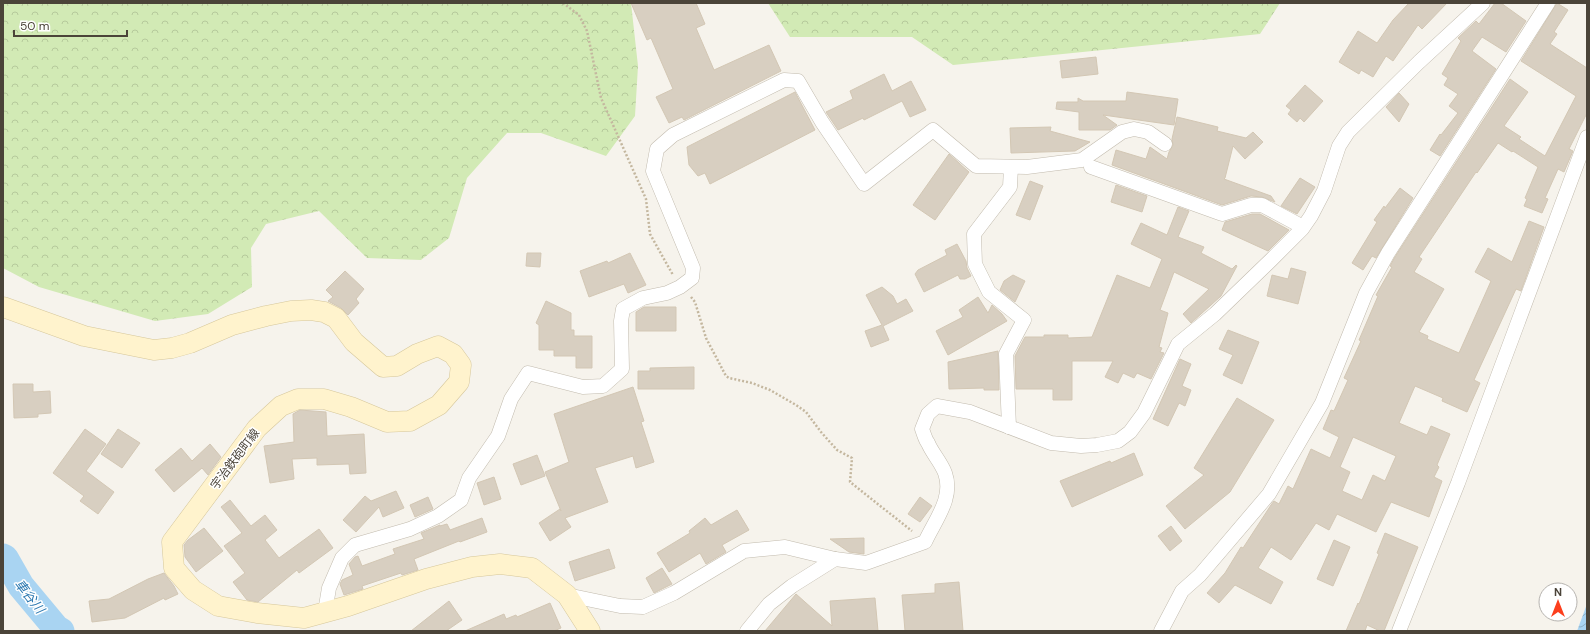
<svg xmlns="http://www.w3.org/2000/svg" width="1590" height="634" font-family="'DM Sans','Noto Sans JP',sans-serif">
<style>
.forest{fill:url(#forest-crowns)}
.water{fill:url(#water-waves)}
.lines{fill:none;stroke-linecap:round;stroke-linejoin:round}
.river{stroke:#a9d4f2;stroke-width:27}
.building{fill:#d8cfc1;stroke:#d3c7b4;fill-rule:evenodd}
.minor-casing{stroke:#c2bbae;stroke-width:15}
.secondary-casing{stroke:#d6c79b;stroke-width:21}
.path{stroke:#c4b79f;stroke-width:2.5;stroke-dasharray:2 2;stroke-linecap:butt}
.minor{stroke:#fff;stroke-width:14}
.secondary{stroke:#fff3cd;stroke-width:20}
.labels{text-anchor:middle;stroke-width:3;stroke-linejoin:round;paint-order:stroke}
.street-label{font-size:12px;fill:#4b4439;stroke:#fff}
.water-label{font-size:13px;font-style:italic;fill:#2e7ab2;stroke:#fff}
</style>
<defs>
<pattern id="forest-crowns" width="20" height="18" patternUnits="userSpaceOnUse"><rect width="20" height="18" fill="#d2eab5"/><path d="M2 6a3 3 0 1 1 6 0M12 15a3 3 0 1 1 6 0" fill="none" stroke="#b6ca9c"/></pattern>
<pattern id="water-waves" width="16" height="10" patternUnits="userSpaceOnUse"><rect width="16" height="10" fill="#a9d4f2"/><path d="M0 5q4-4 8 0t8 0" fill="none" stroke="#8caec5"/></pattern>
</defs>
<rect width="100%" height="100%" fill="#f6f3ec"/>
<g class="forest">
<path d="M3,3H631L638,66L635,116L606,156L541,133H507L467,178L449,238L421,260L367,258L319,211L266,224L251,248L252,287L208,314L155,321L39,287L3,268Z"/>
<path d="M768,3H1280L1260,34L953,65L912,37H790Z"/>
</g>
<path class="water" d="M1587,604V631H1577Z"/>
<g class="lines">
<path class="river" d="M3,557L5,558L21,586L56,628L61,631"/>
</g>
<g class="building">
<path d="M631,3H696L705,24L696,28L714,70L769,45L781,71L684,120L682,117L669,123L656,97L673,89L651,38L647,40Z"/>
<path d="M1409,3H1447L1422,29L1418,25L1393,61L1386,56L1373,77L1361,70L1359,74L1339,62L1358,31L1377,43L1393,20Z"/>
<path d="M1495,3H1501L1526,21L1506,52L1482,37L1472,51L1496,69L1440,156L1430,150L1440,134L1441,135L1458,113L1449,106L1458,94L1444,85L1448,78L1442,74L1461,41L1458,38L1476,21L1479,24Z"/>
<path d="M1557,3L1568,10L1554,32L1557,34L1550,44L1587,68V113L1569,149L1573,151L1564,172L1558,169L1545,198L1548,199L1542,213L1524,206L1527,199L1525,198L1538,167L1513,151L1512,152L1498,143L1477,173L1476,172L1419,257L1422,259L1414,272L1444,289L1419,332L1428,336L1427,339L1459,353L1491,281L1475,272L1488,248L1512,262L1529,221L1544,227L1521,291L1516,289L1474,380L1480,383L1467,412L1442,401L1443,398L1415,386L1399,423L1427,435L1431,426L1450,434L1437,465L1439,467L1434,477L1442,481L1429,517L1391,502L1376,532L1337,514L1329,530L1316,523L1291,560L1271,547L1258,568L1283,582L1271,604L1235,585L1219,603L1207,593L1225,573L1241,547L1243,548L1271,505L1274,501L1279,504L1288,486L1293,489L1311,449L1330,458L1339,437L1323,429L1331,410L1334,411L1348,380L1344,378L1361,341L1359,340L1378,296L1376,295L1392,267L1390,266L1395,257L1510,79L1528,92L1504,126L1521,137L1519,139L1545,156L1576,96L1521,61ZM1353,437L1396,456L1385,481L1373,475L1362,500L1342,491L1350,472L1340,467Z"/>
<path d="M1096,57L1098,74L1062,78L1060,61Z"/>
<path d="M884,74L892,91L911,81L926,110L910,117L902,101L864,120L863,118L838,130L826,112L853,99L850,91Z"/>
<path d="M1305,85L1323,101L1304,122L1300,118L1297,122L1288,114L1291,110L1286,106Z"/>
<path d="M795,92L815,130L710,184L705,173L698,176L689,165L687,147Z"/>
<path d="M1127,92L1178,99L1174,125L1103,115L1117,125L1110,130H1079V112L1056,109L1057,102H1078V98L1083,101H1126Z"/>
<path d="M1399,93L1409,104L1399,122L1386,107Z"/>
<path d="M1177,117L1218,127L1217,131L1246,138L1253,132L1263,142L1245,159L1233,146L1225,178L1224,179L1271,196L1275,202L1262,197L1251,196L1222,205L1112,165L1116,150L1146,159L1150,147L1167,159L1169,152L1173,145L1172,139Z"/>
<path d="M1051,127L1050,131L1090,142L1075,151L1011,153L1010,128Z"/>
<path d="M949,154L969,172L935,220L913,205Z"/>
<path d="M1300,178L1315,187L1297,214L1281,206Z"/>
<path d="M1030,181L1043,186L1030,220L1016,215Z"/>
<path d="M1116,185L1147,196L1142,212L1111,202Z"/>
<path d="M1400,188L1413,198L1376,258L1372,256L1363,270L1352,263L1377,222L1374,220L1384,206L1385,208Z"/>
<path d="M1178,207L1189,211L1178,237L1204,247L1201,253L1232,269L1236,265L1237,266L1221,296L1191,323L1183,314L1209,289L1174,272L1160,310L1168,313L1159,347L1162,348L1160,352L1164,353L1151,379L1137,373L1134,378L1123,373L1118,383L1105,377L1113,361H1072V400H1053V389H1016L1015,356L1025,337H1044V335H1068V338L1092,337L1117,275L1150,288L1162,259L1131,244L1141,223L1167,235Z"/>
<path d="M1252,214H1260L1289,230L1268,251L1222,230L1225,222Z"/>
<path d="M957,244L966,261L967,268L971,276L965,279H960L958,275L924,292L915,274L918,270L947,255L945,250Z"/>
<path d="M527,253H541L540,267L526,266Z"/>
<path d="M630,253L646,285L628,293L624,284L589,297L580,271L607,261L608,263Z"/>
<path d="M1291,268L1306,272L1298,304L1267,296L1272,275L1288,279Z"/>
<path d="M345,271L364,289L356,299L359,303L348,315L341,308L328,301L333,297L326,290Z"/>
<path d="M1013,275L1025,281L1015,302L1000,290L1004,281Z"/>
<path d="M882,287L893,296L897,304L906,299L913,311L883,326L889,340L871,347L865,331L882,325L866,295Z"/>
<path d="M978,297L988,313L992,305L1002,314L1007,321L948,355L936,331L963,317L959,310Z"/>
<path d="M546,301L571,313V330H574V336H592V368H576V356H554V350H539V325L536,323Z"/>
<path d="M644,307H676V331H636V312Z"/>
<path d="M1228,330L1259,342L1242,384L1223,375L1233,355L1219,349Z"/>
<path d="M998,351L999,390H984V388L949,389L948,362Z"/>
<path d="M1180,359L1191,364L1182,386L1191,390L1185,406L1179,403L1168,426L1153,419Z"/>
<path d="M694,367V389H638V371H650V368Z"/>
<path d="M13,384H33V392L50,391L51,413L38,414V417L14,418Z"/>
<path d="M633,387L644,421L641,422L654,462L636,468L633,456L595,468L608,502L565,518L571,527L550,541L539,523L560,509L561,511L545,472L569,462L554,414Z"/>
<path d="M1237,398L1274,420L1230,492L1185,529L1166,506L1204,475L1194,468Z"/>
<path d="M300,410L326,412L327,436L364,434L366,473L350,474L349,464L317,465V458L292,459L294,479L270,483L264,446L294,442L293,414Z"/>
<path d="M85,429L106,444L86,471L114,492L98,514L80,501L84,496L53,473Z"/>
<path d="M118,429L140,443L122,468L101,454Z"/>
<path d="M210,444L221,457L208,475L202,468L174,492L155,470L181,448L192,461Z"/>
<path d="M1134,453L1143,475L1072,507L1060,481L1110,461L1111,463Z"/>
<path d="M537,455L545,476L521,485L513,464Z"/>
<path d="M494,477L501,499L484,505L477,483Z"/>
<path d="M396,491L404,508L383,517L379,507L356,532L343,520L365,496L371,501Z"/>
<path d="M428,497L433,509L415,517L410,505Z"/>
<path d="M920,497L932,506L920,522L908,514Z"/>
<path d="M230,500L251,526L265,515L277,530L265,540L279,558L319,529L333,548L299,573L297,570L258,602L247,600L233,582L245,573L224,546L242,533L221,507Z"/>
<path d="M737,510L749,530L722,545L726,552L706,564L700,553L669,572L657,553L690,533L689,531L705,518L711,525Z"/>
<path d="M482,518L487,532L460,542L459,541L414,559L418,570L402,575L401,573L362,586L363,589L344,595L340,584L342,580L353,575L349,564L355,557L358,556L362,566L395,554L393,549L424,539L421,533L440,525V526L447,524L450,530Z"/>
<path d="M1171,526L1182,541L1170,551L1158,536Z"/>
<path d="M204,528L223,551L196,572L185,557L184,545L188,540Z"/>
<path d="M1385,533L1418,547L1384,631H1380L1367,625L1365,631H1346L1358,603L1359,604L1379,554L1377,553Z"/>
<path d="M864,538V554L849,552L830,539Z"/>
<path d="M1334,540L1350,547L1333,586L1317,579Z"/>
<path d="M609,549L615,568L575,581L569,562Z"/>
<path d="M662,568L672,584L654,593L646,578Z"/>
<path d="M164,573L174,586L178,594L165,600L164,598L125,618L92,622L89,601L109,599L148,579Z"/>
<path d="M959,582L963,631H905L902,595L935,593V584Z"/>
<path d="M796,594L832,626L830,601L875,598L878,631H765Z"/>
<path d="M449,601L462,620L446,631H411Z"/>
<path d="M550,603L561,628L554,631H465L504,614L506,619L516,615L517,617Z"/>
</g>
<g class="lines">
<g class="minor-casing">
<g id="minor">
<path d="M1091,167L1222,214L1251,205H1262L1303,227"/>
<path d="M1009,427L1006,354L1024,320L989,292L975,264L974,234L1010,187L1011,167"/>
<path d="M567,595L620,606L643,607L674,593L744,551L785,547L835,559L866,563L925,542C935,520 954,498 945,473C941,462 932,453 928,443C925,439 924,434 922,429L928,414L937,406L970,412L1051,443L1081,446L1097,445L1118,441L1130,432L1144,413L1178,344L1215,314L1271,260L1302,229L1311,216L1324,191L1339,146L1348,132L1419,62L1483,3"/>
<path d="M325,612L329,588L342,558L355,545L410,529L438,516L461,500L469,478L498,436L511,399L528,373L583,387L603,386L622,369L621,321L623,309L643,298L667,293L680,287L692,278L693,268L653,171L657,149L673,135L784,80L798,81L822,122L864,184L933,130L976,166L1027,167L1082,160L1122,132L1134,129L1148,132L1165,144"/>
<path d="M747,631L769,604L792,586L835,559"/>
<path d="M1161,631L1182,591L1200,575L1269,494L1322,403L1366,293L1388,253L1548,3"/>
<path d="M1399,631L1458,483L1587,137"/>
</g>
</g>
<g class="secondary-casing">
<path id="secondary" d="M3,307L84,336L154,350L172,348L190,343L232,325L266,316L291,311L311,310L324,312L336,318L354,342L383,367L397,366L417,354L438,346L453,354L461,365L459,382L439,405L410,421L387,422L351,407L324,399H298L281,406L257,428L172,542L174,568L193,590L218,606L257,613L304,618L348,606L426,579L472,567L500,564L532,568L567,595L590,631"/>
</g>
<g class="path">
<path d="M563,3L579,15L587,31L601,98L646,199L650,234L673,275"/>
<path d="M691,297L695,302L706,338L726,376L729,378L752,383L770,390L796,405L806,412L821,432L837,450L852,458L850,482L912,531"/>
</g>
<use href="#minor" class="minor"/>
<use href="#secondary" class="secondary"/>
</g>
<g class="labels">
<g class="street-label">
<text transform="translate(235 459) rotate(-53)" y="4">宇治鉄砲町線</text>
</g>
<g class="water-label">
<text transform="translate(30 596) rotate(52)" y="5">車谷川</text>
</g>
</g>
<rect width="1590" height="634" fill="none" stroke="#4b4439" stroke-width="8"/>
<g transform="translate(1558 602)"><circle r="19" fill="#ffffff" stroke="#b7b4b0"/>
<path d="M0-3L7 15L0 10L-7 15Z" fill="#fc3f1d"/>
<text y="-6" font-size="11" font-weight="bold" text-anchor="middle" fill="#4b4439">N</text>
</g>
<path d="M14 30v6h113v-6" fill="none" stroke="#4b4439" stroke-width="2"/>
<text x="20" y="30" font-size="12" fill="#4b4439" stroke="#ffffff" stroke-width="3" paint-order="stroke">50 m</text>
</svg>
